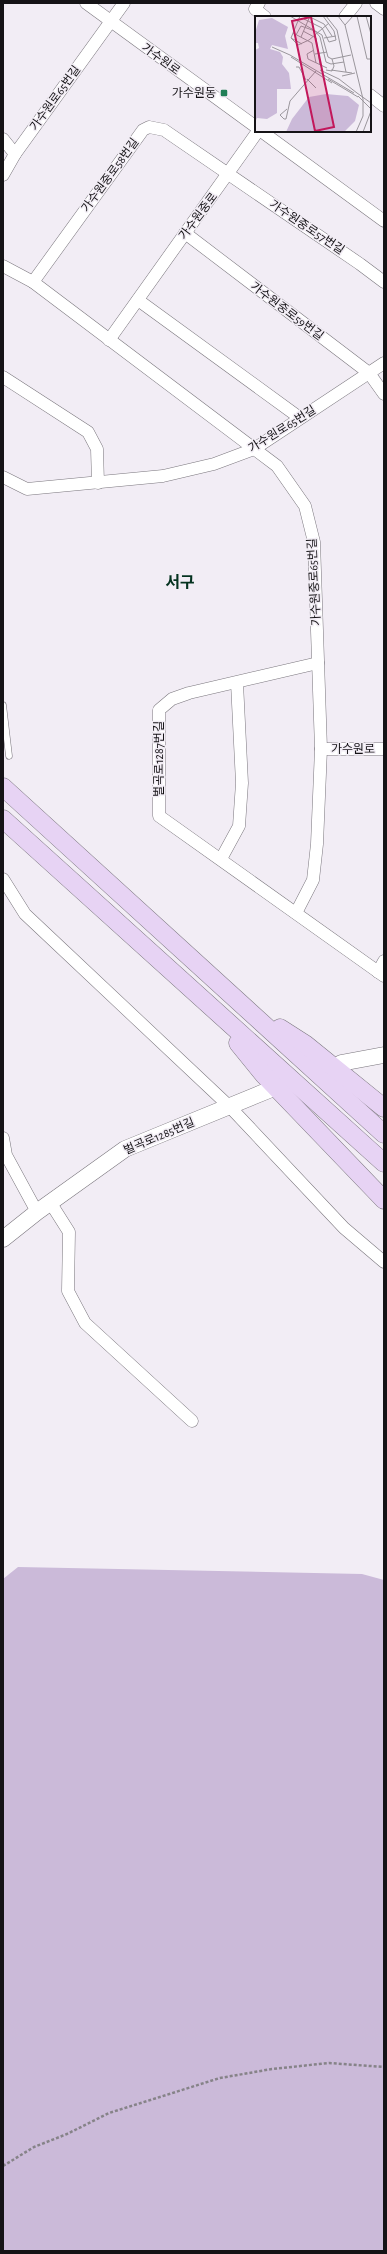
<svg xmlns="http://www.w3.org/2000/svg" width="387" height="2254" font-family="'Alegreya Sans','Noto Sans KR',sans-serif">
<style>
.green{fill:#cbbad9}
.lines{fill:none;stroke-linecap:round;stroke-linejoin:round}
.service-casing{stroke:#7a767d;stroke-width:7}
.minor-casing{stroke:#7a767d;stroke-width:13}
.tertiary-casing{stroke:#7a767d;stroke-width:17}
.secondary-casing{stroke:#7a767d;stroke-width:19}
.path{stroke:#868388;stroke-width:2.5;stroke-dasharray:3 2;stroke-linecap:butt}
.service{stroke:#fff;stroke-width:6}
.minor{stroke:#fff;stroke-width:12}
.tertiary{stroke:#fff;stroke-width:16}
.secondary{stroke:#e7d3f4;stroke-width:18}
.poi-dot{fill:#207f56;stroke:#f2edf5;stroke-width:1.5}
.labels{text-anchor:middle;stroke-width:3;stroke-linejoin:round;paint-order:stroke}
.street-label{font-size:12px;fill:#151316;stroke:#f2edf5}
.poi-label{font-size:12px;fill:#151316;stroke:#f2edf5;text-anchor:end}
.district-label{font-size:16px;font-weight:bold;fill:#04321f;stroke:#f2edf5}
.inset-road{fill:none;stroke:#9a969c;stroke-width:1}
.view{fill:#c2185b;fill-opacity:0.15;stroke:#c2185b;stroke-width:2}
.inset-edge{fill:none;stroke:#151316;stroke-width:2}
</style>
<rect width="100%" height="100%" fill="#f2edf5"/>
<path class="green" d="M18,1567L362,1574L384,1580V2251H3V1579Z"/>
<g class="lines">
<g class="service-casing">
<path id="service" d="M3,705L9,756"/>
</g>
<g class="minor-casing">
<g id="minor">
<path d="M86,3L256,127"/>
<path d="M259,3L255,9L265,17"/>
<path d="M376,3L384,9"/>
<path d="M345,17L356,3"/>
<path d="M370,95L384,106"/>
<path d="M261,131L384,221"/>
<path d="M3,139L15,154"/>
<path d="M3,175L15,154L124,3"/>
<path d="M185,233L369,373L384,394"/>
<path d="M3,266L33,282L277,466L305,506L314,542L321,749L317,844L313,880L296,913"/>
<path d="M33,282L143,130L149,127L164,130L360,264L384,282"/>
<path d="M138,300L300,418"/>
<path d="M109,340L258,131"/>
<path d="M3,377L88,432L97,449L98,483"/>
<path d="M3,477L27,489L163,476L214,464L254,449L384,363"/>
<path d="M318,663L189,693L172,699L159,710V816L384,976"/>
<path d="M321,749H384"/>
<path d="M221,859L239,826L242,783L237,683"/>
<path d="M3,879L25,914L230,1107L344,1228L384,1262"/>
<path d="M378,972L384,961"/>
<path d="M3,1138L6,1155L37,1212"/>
<path d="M50,1202L69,1232L68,1291L85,1323L192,1421"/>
</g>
</g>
<g class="tertiary-casing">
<g id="tertiary">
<path d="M341,1063L384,1055"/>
<path d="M3,1239L37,1212L125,1149L269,1090"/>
</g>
</g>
<g class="secondary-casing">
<g id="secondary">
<path d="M3,787L384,1134"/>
<path d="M3,819L384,1163"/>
<path d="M280,1028L305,1044L384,1108"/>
<path d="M238,1043L264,1075L384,1200"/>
</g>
</g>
<path class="path" d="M3,2166L34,2147L67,2134L109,2113L220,2078L272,2069L329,2063L384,2067"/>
<use href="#service" class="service"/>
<use href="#minor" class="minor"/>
<use href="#tertiary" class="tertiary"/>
<use href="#secondary" class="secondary"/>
</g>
<rect class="poi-dot" x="220" y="89" width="8" height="8" rx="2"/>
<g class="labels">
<g class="street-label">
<text transform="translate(161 59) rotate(36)" y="4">가수원로</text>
<text transform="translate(55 98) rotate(-54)" y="4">가수원로65번길</text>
<text transform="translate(110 175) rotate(-54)" y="4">가수원중로58번길</text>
<text transform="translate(198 216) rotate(-53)" y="4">가수원중로</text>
<text transform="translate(307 227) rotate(34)" y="4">가수원중로57번길</text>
<text transform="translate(287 311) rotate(37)" y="4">가수원중로59번길</text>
<text transform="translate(282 429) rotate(-32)" y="4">가수원로65번길</text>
<text transform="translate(314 582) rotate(-93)" y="4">가수원중로65번길</text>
<text x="353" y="753">가수원로</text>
<text transform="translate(159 759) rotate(-90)" y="4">벌곡로1287번길</text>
<text transform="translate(159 1136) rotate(-23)" y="4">벌곡로1285번길</text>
</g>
<g class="poi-label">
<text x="216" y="97">가수원동</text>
</g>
<g class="district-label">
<text x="180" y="588">서구</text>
</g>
</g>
<g transform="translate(255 16)">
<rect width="116" height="116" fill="#f2edf5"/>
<path d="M17,2L33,11L30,20L33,33L17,29L15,33L25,36L28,41L27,48L34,57L36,73H22V97L12,103L2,102L0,106V34L4,32L3,27H0V17L4,4ZM71,78L93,80L104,89L100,105L89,116H31L37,103L54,81Z" fill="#cbbad9"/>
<path class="inset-road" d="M35,0L67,19L73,41L77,43L79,50L77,55L71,54M45,0L36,22L43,29L54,24L74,7M51,0L49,3L67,12L74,26L81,24L79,15L68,0M71,0L82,14L91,56M83,0L90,9L108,83V100L101,116M102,0L112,43H116M111,0L116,18M55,1L69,8L77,20M90,9L98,0M48,15L61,22L65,49M38,17L57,27L61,47M41,19L46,10L60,15L65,21L71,46L76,48L89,46M46,21L55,0M36,22L47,28M69,22L81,20M17,31L35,39L99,77M59,34L52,38L53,43L72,52M60,38L72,36M36,41L77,67M77,43L96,39M41,51H44L51,64M65,54L84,63L102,77M76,54L97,57M87,60L100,57M52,63L61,72M73,63L103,81M102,77L116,87M103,80L116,93M32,93L25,99L29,103H31L35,85L61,55M108,116L116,95"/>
<path class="view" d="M56,1L79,111L60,115L37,5Z"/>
<rect width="116" height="116" class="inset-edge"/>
</g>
<rect width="387" height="2254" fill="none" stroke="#151316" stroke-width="8"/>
</svg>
